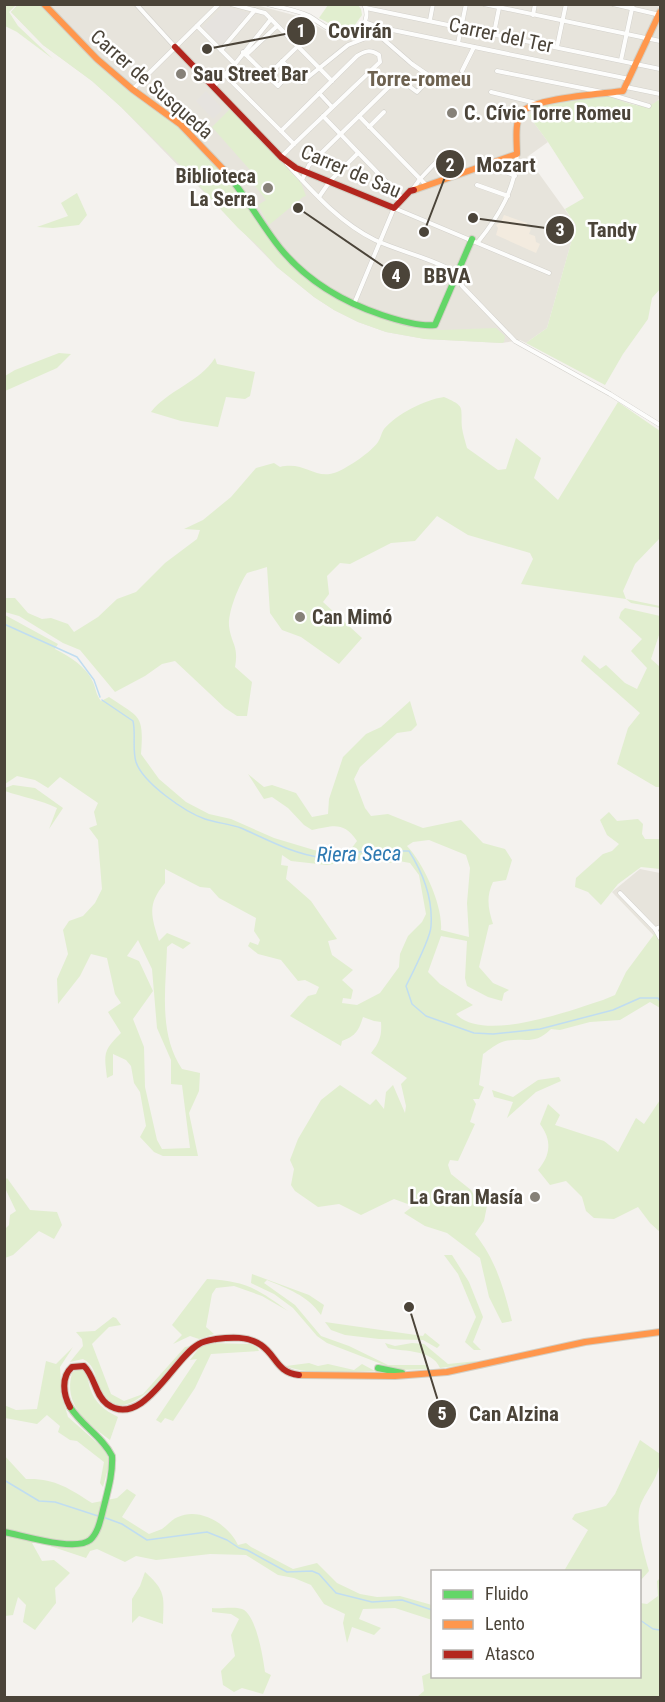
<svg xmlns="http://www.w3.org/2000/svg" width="665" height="1702" font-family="'Roboto Condensed',sans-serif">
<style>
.residential{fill:#e7e4dc}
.commercial{fill:#f3ebdf}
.green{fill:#e1eecf;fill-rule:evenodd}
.parking{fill:#e6e3df}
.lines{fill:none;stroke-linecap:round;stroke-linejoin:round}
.stream{stroke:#c0ddf1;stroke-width:1.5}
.street-casing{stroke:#d2d0cb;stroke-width:5}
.fast-casing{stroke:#d3cfc5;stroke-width:8}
.slow-casing{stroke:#d3cfc5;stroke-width:8}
.jam-casing{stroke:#d3cfc5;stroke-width:8}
.street{stroke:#fdfdfc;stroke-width:4}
.fast{stroke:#63d668;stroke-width:6}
.slow{stroke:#ff974d;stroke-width:6}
.jam{stroke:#b3261e;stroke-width:6}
.poi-dot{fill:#868178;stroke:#fff;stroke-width:2}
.labels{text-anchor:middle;stroke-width:5;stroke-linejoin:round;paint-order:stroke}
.street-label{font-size:20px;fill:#4b4439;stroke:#fff}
.poi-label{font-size:20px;font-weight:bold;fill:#4b4439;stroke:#fff;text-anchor:start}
.neighbourhood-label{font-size:21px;font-weight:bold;fill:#6e6250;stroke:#fff}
.water-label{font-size:21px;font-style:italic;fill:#2e7ab2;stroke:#fff}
.leader{fill:none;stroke:#4b4439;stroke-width:2}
.callout-dot{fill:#4b4439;stroke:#fff;stroke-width:2}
.mark-label{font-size:18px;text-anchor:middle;font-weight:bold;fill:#fff}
.callout-label{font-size:21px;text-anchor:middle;font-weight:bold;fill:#4b4439;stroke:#fff;stroke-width:5;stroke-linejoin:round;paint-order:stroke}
</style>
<rect width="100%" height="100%" fill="#f4f2ee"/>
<g class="residential">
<path d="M18,4L256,5L301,17L335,36L349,38L358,34L368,23L369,15L367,5H660V97L656,103L646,107L623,102L537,108L529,116L548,142L527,157L576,225L547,328L526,343L520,340L502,343L425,339L386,332L358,322L334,310L314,297L277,267L121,107L92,81L43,45L11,12Z"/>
<path d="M640,869L660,873V942L612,892Z"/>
</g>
<path class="commercial" d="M504,215L527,223V227L531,229L529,234L535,236L536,242L540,244L536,253L496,235L498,228L496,225L501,222Z"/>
<g class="green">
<path d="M5,4L16,5L9,12L18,26L53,59L17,32L5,26Z"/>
<path d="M18,5H42L70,36L177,125L228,180L286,259L299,273L321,288L363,310L419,326L441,330L496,328L505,336L504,342L502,343L425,339L386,332L358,322L334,310L314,297L277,267L259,247L238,228L178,163L121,107L92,81L43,45L11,12Z"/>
<path d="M328,5H358L361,9L362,15L352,29L342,30L319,18Z"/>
<path d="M608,96C623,101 645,113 658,100L660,101V289L652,298L648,319L623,354L605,385L526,343L547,328L576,225L565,209L584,198L548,142L529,116L537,108L546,105Z"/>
<path d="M231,108L301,183L306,196L303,197L269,225L258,205L266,200L246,174L250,170L212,127Z"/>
<path d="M77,193L87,215L79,225L53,228L37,227L68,216L61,203Z"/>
<path d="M59,353L71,354L57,368L5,391V376L15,370Z"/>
<path d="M215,358L217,364L255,372L250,396L245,399L226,397L218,427L181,421L151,412C168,390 200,382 215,358Z"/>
<path d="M444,397C467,407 460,407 462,428C463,434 465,441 467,448L498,470L506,469L516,438L541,458L534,478L558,500L618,402L660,431V538L635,564L623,591L626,599L660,606V608L631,603L626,599L521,584L533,559L530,553L468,535L437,516L415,541L391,543L350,564L340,563L327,576L329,594L323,602L362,638L339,664L301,637L282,630L270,613L267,567L247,573C239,585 228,611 229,626C231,644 239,645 235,667L252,682L247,716H237L225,708L175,661L162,664L145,676L115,692L80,650L63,643L19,616L5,612V598H15L28,613L42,619L51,618L68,624L74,632L98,617L117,599L136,592L165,563L197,539L200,530L184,529L203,520L231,497L256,468L274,463L280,467C306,461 315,481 337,472C349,467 371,452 378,442C381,438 381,433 384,429C397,414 424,400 444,397Z"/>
<path d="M625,608L660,616V632L651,659L660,667V787H656L617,764L628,728L640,713L581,661L584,655L600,669L606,665L625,683L637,689L647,668L631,651L642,639L619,618L621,612Z"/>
<path d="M5,615L58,644L55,649C70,657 86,666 93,682C96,689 96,695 101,701L109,697C140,718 144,714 141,754L159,779L186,802L209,814L231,819L274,838L314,850L332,854L351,849L357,841C343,821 334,826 312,830L304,825L288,808L272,797L264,799L248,774L264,787L272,785L296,793L312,817L328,814L329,799L343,757L366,734L381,727L410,701L417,725L411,731L397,733L360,767L354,779L365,808L371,816L388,814L423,828L461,820L483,843L505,849L512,860L506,880L493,882C486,897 488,908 493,924L489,925L479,967L493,983L509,990L504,993L502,1001L488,997L467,986L465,978L467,941L441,936L428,972L440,984L473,1005L456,1014C483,1043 569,1011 603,1000L615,995L626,972L655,933L660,939V1008L650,1002L620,1020L590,1022L560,1030L551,1029C534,1046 525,1037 505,1041C497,1043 489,1050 483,1054L479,1085L484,1087L479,1099H473L476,1104L470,1122L475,1124L458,1161L450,1160L448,1165L451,1174L471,1190L477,1200L487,1206L484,1221L475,1234C496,1260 504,1289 512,1321L502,1323L489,1297L480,1258L447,1233L425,1226L404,1213L413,1206L394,1199L361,1215L339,1204L318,1207L295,1191L291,1185L294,1169L290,1160L298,1139L321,1100L340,1085L370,1105L376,1099L384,1109L386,1092L393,1085L405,1113L406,1106L401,1084L407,1078L371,1053C380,1042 382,1035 381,1022L374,1021L363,1017C359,1030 356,1036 342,1041L341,1046L290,1016L308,996L316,994L319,987L305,980L298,981L281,960L258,954L248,946L250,942L258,945L260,940L254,931L256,918L219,898L210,888L200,887L165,869V883C147,904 151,916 159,941L167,933L191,943L183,949L172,943L167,947C166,988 158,1033 182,1069L200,1073L199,1091L189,1113L198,1156H163L154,1152L140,1137L146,1126L140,1092L134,1083L131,1066L126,1060L113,1054V1075L107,1078C104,1053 103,1051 121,1033L108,1012L121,1003L115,994L107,958L91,954L80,976L58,1004L57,979L68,954L63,930L69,921L83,916L95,903L102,889L98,840L89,828L97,825L94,812L98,803L60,777L48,788L35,780L17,776L5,784ZM429,840L466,855L470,868L467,903L469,937L441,930C443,906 424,864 407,846L413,842ZM282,855L291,861L327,865L363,859L389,863L399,861L410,863L419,875L426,914L422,922L408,936L400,954L399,967L380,993L357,1005L342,1003L343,998L351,999L353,990L342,980L353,970L332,955L328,941L337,939L311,901L286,879L288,866L281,865ZM138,940L152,969L157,1028L171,1060V1084L182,1085L190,1148L162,1149L157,1140L145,1087L144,1047L133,1019L153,991L139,961L127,956Z"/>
<path d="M13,785L35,788L63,808L49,829L57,808C41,800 22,797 5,791V788Z"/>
<path d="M609,812L617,821L638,819L643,824L642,834L645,839H660V869L641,867L618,884L601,905L588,892L575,887L576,878L603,854L612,851L619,844L607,835L600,820Z"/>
<path d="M559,1077L561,1081L536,1092L507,1118L513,1102L494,1097L492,1090L513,1097L538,1080Z"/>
<path d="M660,1100V1232L650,1223L638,1207L614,1219L594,1218L586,1211L582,1197L566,1181L550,1185L538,1170C551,1155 552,1140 540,1124L548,1104L560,1115L555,1125L604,1141L618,1152L636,1118L644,1124Z"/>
<path d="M7,1178L30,1210L57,1212L62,1225L54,1239L39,1231L13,1255L5,1258V1229L9,1225L10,1215L16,1211L5,1188V1180Z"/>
<path d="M444,1255H452L469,1282L483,1317L473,1342L481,1350H474L465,1342L476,1317L458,1274Z"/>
<path d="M252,1274L309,1295L324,1305L321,1315C307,1295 288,1289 267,1280L264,1283L295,1305L321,1336L349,1346L388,1365H427L429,1369L397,1370L327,1343L317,1336L293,1308L274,1294L251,1283Z"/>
<path d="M207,1279C246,1281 258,1289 288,1311L262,1296L234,1286L216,1288L212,1294L206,1327L214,1334L199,1339L190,1336L173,1344L182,1335L172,1325Z"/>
<path d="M113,1317L116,1318L121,1325L109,1327L92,1344L111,1394L124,1401L143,1394L185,1347L190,1346C176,1362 124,1433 102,1394C95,1381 97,1366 83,1359L70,1362L83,1346L82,1339L76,1332L95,1331Z"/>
<path d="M325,1322L423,1336L425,1333L440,1345L437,1348L423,1340L379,1339L345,1335L331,1330Z"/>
<path d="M208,1343L250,1344L257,1347L259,1351L211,1354L195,1388L173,1421L165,1418L161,1423L156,1420L197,1359L190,1360L199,1348Z"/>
<path d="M385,1343L395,1346L412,1343L424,1344L448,1364L477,1361L469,1364L440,1368C432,1349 405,1352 388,1348Z"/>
<path d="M73,1347L60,1367L62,1397L68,1417L103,1448L110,1461L103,1487L100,1483L104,1462L77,1441L70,1440L58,1432L60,1426L47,1415L37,1424L5,1418L4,1405L16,1410L37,1409L46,1361L56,1364Z"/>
<path d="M309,1363L318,1366L328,1364L354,1370L362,1364L375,1371C349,1371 310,1376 286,1366Z"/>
<path d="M77,1369L83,1370C88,1376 88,1381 90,1388C95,1403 104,1410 118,1417L110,1440C87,1423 63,1405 72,1373Z"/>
<path d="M640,1440L660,1454C661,1477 648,1486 640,1506C635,1523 644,1554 649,1571L640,1581V1572L564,1571L588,1530L572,1519L575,1514L606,1506L615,1494Z"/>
<path d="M4,1455L26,1479C54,1478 69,1488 92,1503L117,1498L127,1489L136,1495L122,1517L149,1534C153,1532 158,1531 162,1529C168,1525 172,1519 178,1517C200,1507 228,1524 238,1545L246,1543L251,1547L293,1569L317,1563L337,1583L360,1594L377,1597L400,1596L432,1605V1620L395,1608L363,1609L359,1619L381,1628L374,1635L352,1627L347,1643L343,1623L345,1614L324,1604L311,1585L294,1578L278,1575L246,1555L210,1554L156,1560L136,1556L125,1562L97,1549L90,1551L86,1558L38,1542L32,1543L42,1561L54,1560L70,1573L55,1588L56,1603L35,1630L23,1622L26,1605L18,1597L13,1615L5,1616Z"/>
<path d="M145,1572C166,1591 164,1596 163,1624L139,1616L132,1623V1599L140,1586Z"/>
<path d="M660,1578V1697H417L424,1691L422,1676L432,1672V1676H640V1603L647,1604L658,1596L657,1581Z"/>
<path d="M212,1608C220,1609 234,1606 242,1609C256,1614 263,1657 265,1672L271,1675L263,1694L242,1688L234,1692L223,1685L221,1671L235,1656L231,1635L239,1619L231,1614L212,1612Z"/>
</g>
<g class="parking">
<path d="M224,6L249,13L221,46L203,27Z"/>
<path d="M206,91L223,109L213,119L196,101Z"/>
</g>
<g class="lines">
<g class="stream">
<path d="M4,624L77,657L94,680L100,697"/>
<path d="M102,700L133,721C136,734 132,748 136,762C143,783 185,812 205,819C217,823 230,824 241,828C268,840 293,854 323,858C336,860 346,854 359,852C375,849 393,851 409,851C423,873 433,899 431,926C431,937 412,974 406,986L412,1004L426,1016L474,1033L493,1034L540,1029L613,1010L640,998H658L660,1001"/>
<path d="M4,1480L39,1501L55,1502L98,1516"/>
<path d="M103,1517L122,1524L147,1540L207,1532L227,1540L239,1548L247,1550L287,1572L312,1571L319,1574L336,1593L372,1602L402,1600L432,1610"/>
<path d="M640,1620L653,1629L660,1630"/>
</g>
<g class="street-casing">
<g id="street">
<path d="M136,4L175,47"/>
<path d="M231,4L265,13L332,81"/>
<path d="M268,4C282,8 296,10 309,16C319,22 330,32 342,34C359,37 372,20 364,4"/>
<path d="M484,4L660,41"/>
<path d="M613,4L660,15"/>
<path d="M366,8L660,69"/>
<path d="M533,15L535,4"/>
<path d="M430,20L433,4"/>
<path d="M365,22L378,27"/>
<path d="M364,24L374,31L378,27L629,79"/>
<path d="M197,26L235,64"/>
<path d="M494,33L499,8"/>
<path d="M458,43L466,4"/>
<path d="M557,47L566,4"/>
<path d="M221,50L255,10"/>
<path d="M243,52L278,86L291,72"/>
<path d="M246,55L277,26"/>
<path d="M621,60L633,4"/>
<path d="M282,61L302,82L348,45L366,38L380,36"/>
<path d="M462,71L474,47"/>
<path d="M497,71L602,92"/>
<path d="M225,75L294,144"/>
<path d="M267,76L297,47"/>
<path d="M213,87L235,64L271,19"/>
<path d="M626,87L660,94"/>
<path d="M133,89L219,4"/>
<path d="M491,92L540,104"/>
<path d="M319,93L332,107"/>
<path d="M609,94L649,106"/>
<path d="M323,116L402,198"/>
<path d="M359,116L426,185"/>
<path d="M369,127L384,112"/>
<path d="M281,131L357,56C365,51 370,49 379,55L380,62L294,144L281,157L282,158"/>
<path d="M287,164C313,192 340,223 375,240C401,252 432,258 457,273L462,286L515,341L610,394L660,425"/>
<path d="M489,164L515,176"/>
<path d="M302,180L309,165L398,78L417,92L431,77L412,64L374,31"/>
<path d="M477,185L508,196"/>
<path d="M413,189L420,179L436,162"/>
<path d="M319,197L330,181L358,153"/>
<path d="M478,242C499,216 516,188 517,154"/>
<path d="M354,304L394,208L549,273"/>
<path d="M620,893L655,929L660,927"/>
<path d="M655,929L660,938"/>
</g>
</g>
<g class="fast-casing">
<g id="fast">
<path d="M224,170C245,194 260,223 280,248C306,280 343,302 382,315C397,320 419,327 435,325L472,239"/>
<path d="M378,1368L402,1373"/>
<path d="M4,1532C22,1535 75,1552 90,1540C99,1532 101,1517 104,1506C108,1490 113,1473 112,1456C102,1436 82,1426 70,1407"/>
</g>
</g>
<g class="slow-casing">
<g id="slow">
<path d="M44,4L97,59L132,89L180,124L224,170"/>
<path d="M414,190L517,154C517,143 514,121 522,112C534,98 603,94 623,91L660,12"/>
<path d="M299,1375L395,1376L447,1372L585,1342L660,1332"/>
</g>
</g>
<g class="jam-casing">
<g id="jam">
<path d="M175,47L281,157L296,168L394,208L410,191L414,190"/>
<path d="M70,1407C63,1394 61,1377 72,1367L84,1366C95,1377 95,1395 107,1404C143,1430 174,1357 199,1344C204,1341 211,1340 216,1339C231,1337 248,1336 261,1345C277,1356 276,1372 299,1375"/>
</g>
</g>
<use href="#street" class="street"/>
<use href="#fast" class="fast"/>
<use href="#slow" class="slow"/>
<use href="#jam" class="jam"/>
</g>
<g class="poi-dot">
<circle cx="181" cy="74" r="6"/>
<circle cx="452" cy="113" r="6"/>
<circle cx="268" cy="188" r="6"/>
<circle cx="300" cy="617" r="6"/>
<circle cx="535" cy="1197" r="6"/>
</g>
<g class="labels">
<g class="street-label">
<text transform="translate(501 35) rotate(12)" y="7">Carrer del Ter</text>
<text transform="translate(152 84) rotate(41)" y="7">Carrer de Susqueda</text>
<text transform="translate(351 171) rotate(23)" y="7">Carrer de Sau</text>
</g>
<g class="poi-label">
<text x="193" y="81">Sau Street Bar</text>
<text x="464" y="120">C. Cívic Torre Romeu</text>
<text x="256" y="183" text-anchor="end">Biblioteca<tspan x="256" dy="23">La Serra</tspan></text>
<text x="312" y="624">Can Mimó</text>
<text x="523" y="1204" text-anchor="end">La Gran Masía</text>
</g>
<g class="neighbourhood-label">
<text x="419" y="86">Torre-romeu</text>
</g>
<g class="water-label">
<text transform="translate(359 854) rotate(-1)" y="7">Riera Seca</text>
</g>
</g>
<path class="leader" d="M207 49L301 31M424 232L450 164M473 218L560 230M298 208L396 275M409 1307L442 1414"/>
<g class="callout-dot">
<circle cx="207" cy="49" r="6"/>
<circle cx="424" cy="232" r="6"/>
<circle cx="473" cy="218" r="6"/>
<circle cx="298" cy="208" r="6"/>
<circle cx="409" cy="1307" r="6"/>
<circle cx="301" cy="31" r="15"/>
<circle cx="450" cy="164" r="15"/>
<circle cx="560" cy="230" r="15"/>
<circle cx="396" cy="275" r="15"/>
<circle cx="442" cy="1414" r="15"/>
</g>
<g class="mark-label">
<text x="301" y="37">1</text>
<text x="450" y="171">2</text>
<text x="560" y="236">3</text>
<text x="396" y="282">4</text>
<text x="442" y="1420">5</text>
</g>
<g class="callout-label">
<text x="360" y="38">Covirán</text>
<text x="506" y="172">Mozart</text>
<text x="612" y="237">Tandy</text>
<text x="447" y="283">BBVA</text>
<text x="514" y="1421">Can Alzina</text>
</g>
<rect width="665" height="1702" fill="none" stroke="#4b4439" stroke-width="12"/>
<rect x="431" y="1570" width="210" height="108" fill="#ffffff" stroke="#b7b4b0" stroke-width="1.5"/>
<rect x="443" y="1590" width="30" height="9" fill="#63d668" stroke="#b7b4b0" stroke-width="1.5"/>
<text x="485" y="1600" font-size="18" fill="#4b4439">Fluido</text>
<rect x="443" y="1620" width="30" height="9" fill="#ff974d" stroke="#b7b4b0" stroke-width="1.5"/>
<text x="485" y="1630" font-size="18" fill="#4b4439">Lento</text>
<rect x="443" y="1650" width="30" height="9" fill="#b3261e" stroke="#b7b4b0" stroke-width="1.5"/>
<text x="485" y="1660" font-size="18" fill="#4b4439">Atasco</text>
</svg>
